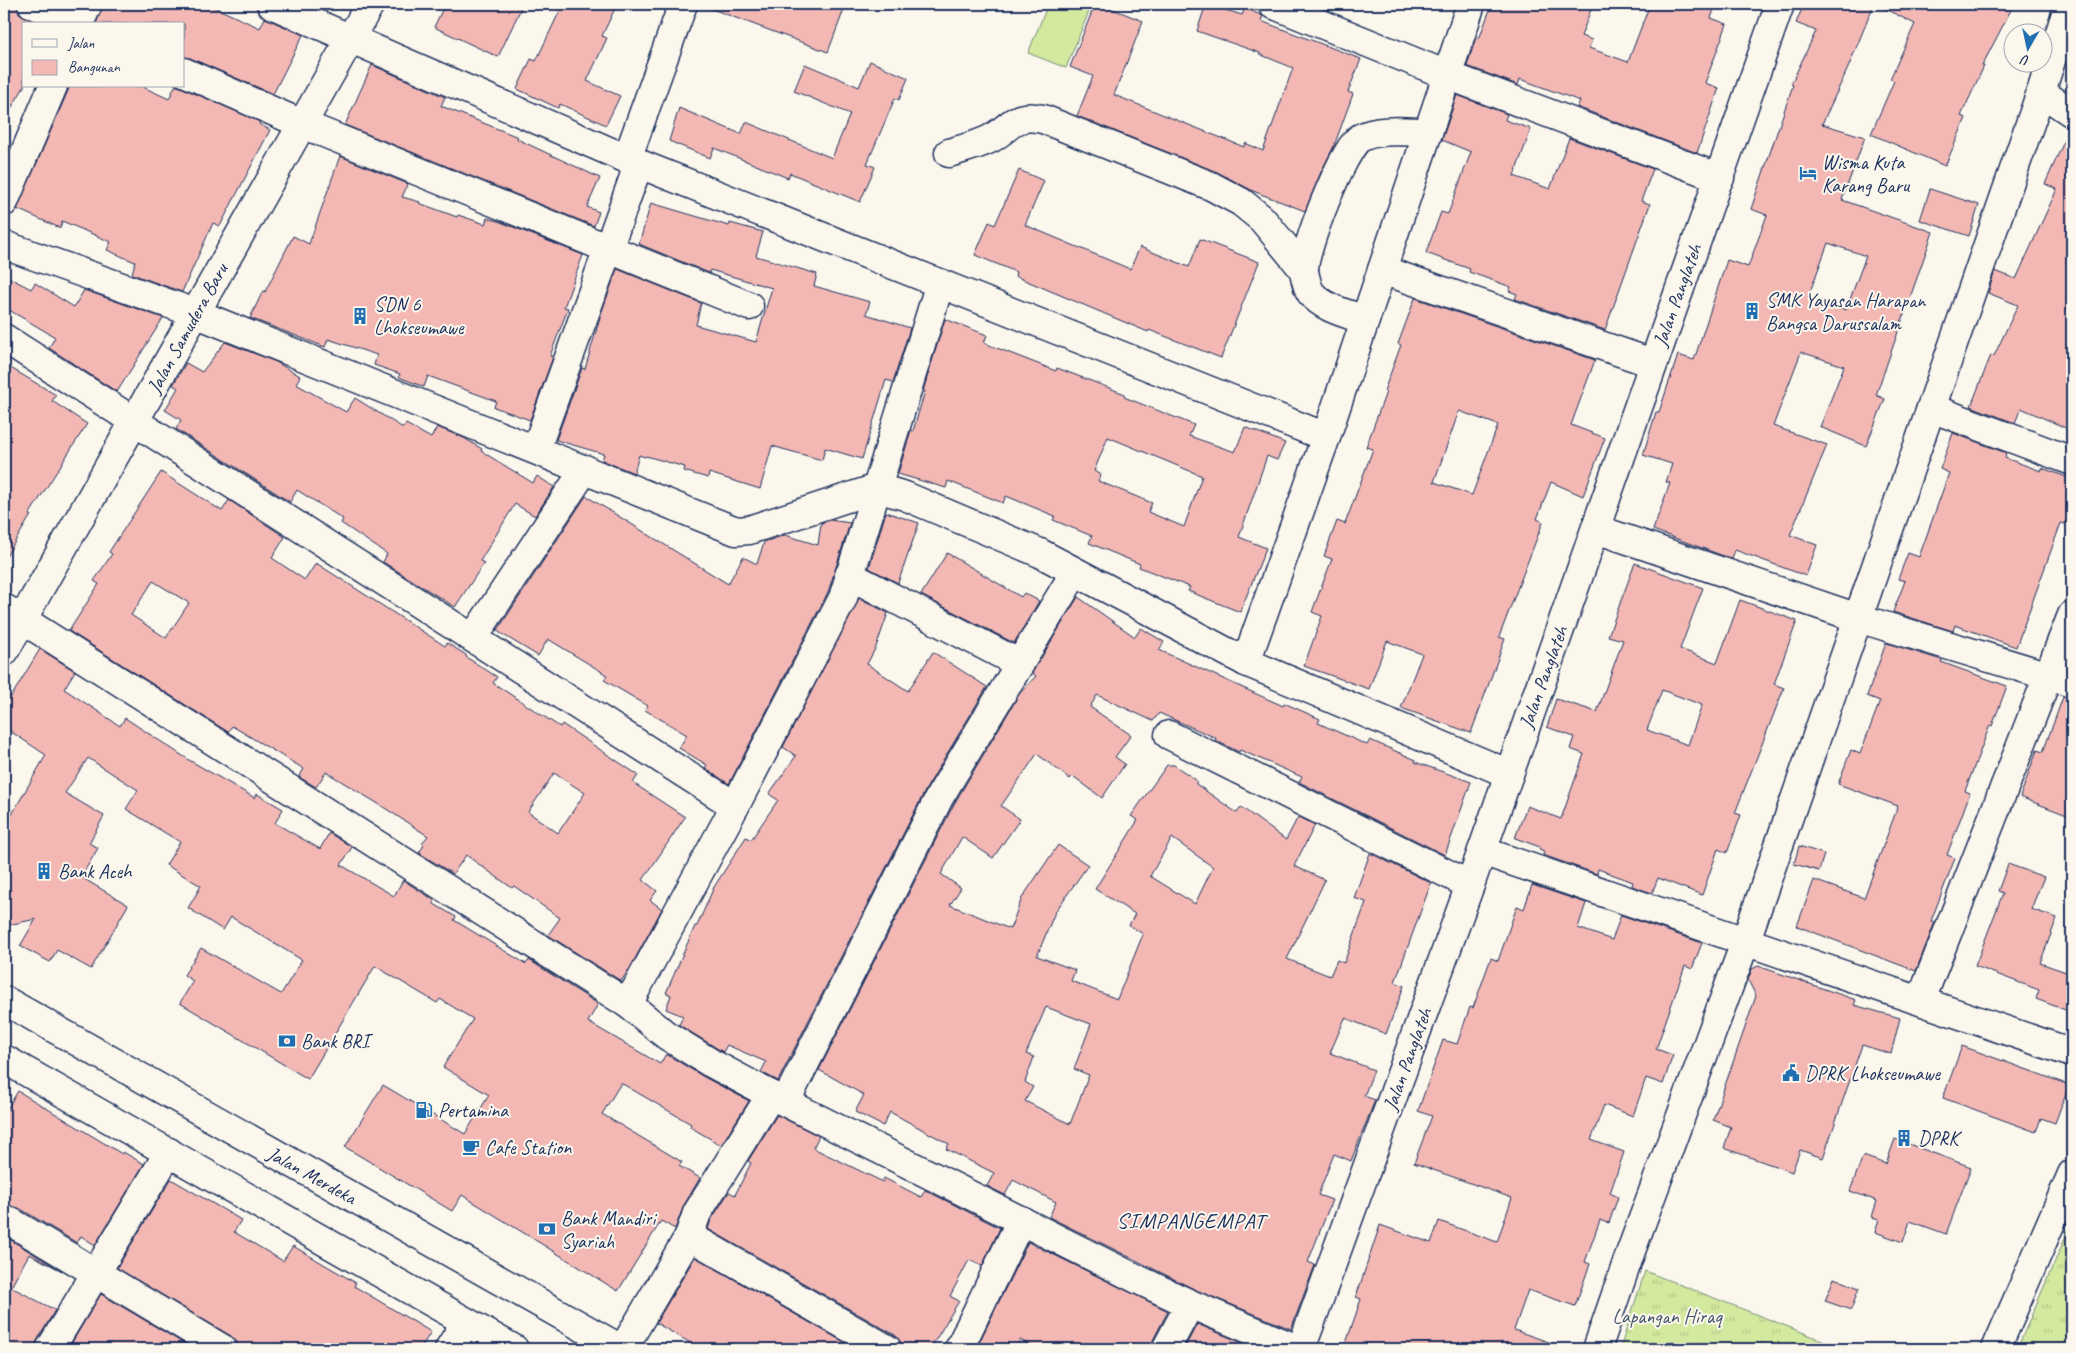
<svg xmlns="http://www.w3.org/2000/svg" width="2076" height="1353" font-family="Caveat,sans-serif">
<style>
.grass{fill:url(#grass-tufts);stroke:#768c7e}
.pitch{fill:#d2e99e;stroke:#768c7e}
.building{fill:#f4b8b4;stroke:#1b2f5e;fill-rule:evenodd}
.lines{fill:none;stroke-linecap:round;stroke-linejoin:round}
.minor-casing{stroke:#1b2f5e;stroke-width:31}
.major-casing{stroke:#1b2f5e;stroke-width:31}
.minor{stroke:#fbf7ec;stroke-width:28}
.major{stroke:#fbf7ec;stroke-width:28}
.labels{text-anchor:middle;stroke-width:4;stroke-linejoin:round;paint-order:stroke}
.poi-label{font-size:20px;fill:#1b2f5e;stroke:#fbf7ec;text-anchor:start}
.street-label{font-size:20px;fill:#1b2f5e;stroke:#fbf7ec}
.park-label{font-size:20px;fill:#40546b;stroke:#fbf7ec}
.quarter-label{font-size:22px;letter-spacing:1px;fill:#1b2f5e;stroke:#fbf7ec}
</style>
<defs>
<pattern id="grass-tufts" width="24" height="20" patternUnits="userSpaceOnUse" patternTransform="scale(1.25)"><rect width="24" height="20" fill="#d2e99e"/><path d="M3 7l-1-3M5 7V3M7 7l1-3M15 17l-1-3M17 17v-4M19 17l1-3" fill="none" stroke="#b4c88a"/></pattern>
</defs>
<rect width="100%" height="100%" fill="#fbf7ec"/>
<filter id="ink" filterUnits="userSpaceOnUse"><feTurbulence type="fractalNoise" baseFrequency=".02" numOctaves="2"/><feDisplacementMap in="SourceGraphic" scale="10" xChannelSelector="R" yChannelSelector="G"/><feConvolveMatrix kernelMatrix="1 2 1 2 8 2 1 2 1" color-interpolation-filters="sRGB"/></filter>
<g filter="url(#ink)">
<g class="grass">
<path d="M2072,1222V1349H2017Z"/>
<path d="M1645,1271L1845,1349H1620Z"/>
</g>
<path class="pitch" d="M1048,4H1092L1066,68L1028,53Z"/>
<g class="building">
<path d="M8,4H17L19,13L37,24H24V87L4,120V11Z"/>
<path d="M103,4H207L260,28L265,18L303,35L273,94L190,58L184,57V24H96Z"/>
<path d="M445,4H523L498,57L434,27Z"/>
<path d="M563,4H617L602,36L607,38L587,81L620,96L606,125L560,104L558,108L517,89L531,59L536,61Z"/>
<path d="M705,4H846L828,52L704,6Z"/>
<path d="M1095,4H1100L1143,21L1114,95L1244,147L1245,143L1263,151L1293,68L1259,54L1260,53L1197,31L1206,4L1242,15L1245,8L1263,16L1261,21L1361,59L1348,92L1353,94L1334,146L1321,172L1305,211L1253,191L1217,172L1077,116L1093,76L1070,67Z"/>
<path d="M1492,4H1593L1581,36L1592,40L1589,48L1628,62L1650,4H1716L1711,18L1727,24L1705,83L1719,88L1697,153L1577,107L1580,101L1520,79L1518,85L1467,66L1476,37L1479,39Z"/>
<path d="M1804,4H1874L1848,68L1822,124L1865,137L1842,200L1933,232L1876,395L1885,399L1866,446L1820,427L1844,366L1801,352L1773,426L1827,445L1790,535L1817,545L1806,576L1735,550L1732,559L1653,530L1670,483L1666,482L1672,464L1643,455L1656,412H1659L1678,355L1694,360L1727,260L1748,267L1767,215L1751,209L1793,85L1791,84L1816,31L1796,23ZM1828,243L1866,256L1846,310L1808,297Z"/>
<path d="M1876,4H2014L1982,66H1984L1961,116L1966,118L1945,166L1871,134L1894,81L1890,79L1915,24Z"/>
<path d="M870,61L908,78L899,100L895,98L867,164L875,167L860,202L790,173L788,178L714,148L710,158L669,141L679,108L741,134L746,122L832,158L850,114L794,91L805,64L859,87Z"/>
<path d="M372,65L445,97L441,106L518,137L517,139L600,178L587,207L599,212L594,226L345,125Z"/>
<path d="M70,86H141L169,99L175,86H178L260,122L259,124L270,130L220,226L213,223L182,292L132,274L135,262L107,250L111,242L62,221L60,228L17,209Z"/>
<path d="M1457,95L1507,114L1505,120L1531,129L1514,176L1550,189L1569,138L1653,169L1641,201L1650,204L1605,330L1515,299L1517,294L1509,291L1511,287L1469,272L1470,269L1426,253L1441,212L1448,214L1471,152L1442,140Z"/>
<path d="M2070,128H2072V419L2068,429L2021,408L2015,423L1971,406L1991,355L1994,356L2018,305L1988,293L1995,271L2016,279L2057,189L2045,184Z"/>
<path d="M340,156L408,184L402,197L420,202L419,203L457,217L458,215L485,224L487,218L498,221L583,255L564,307L568,308L550,356L553,357L530,420L494,407L496,401L428,376L424,387L399,377L400,374L374,365L377,355L328,339L325,347L250,318L263,291L265,292L293,236L309,244Z"/>
<path d="M1019,170L1044,181L1025,225L1130,269L1140,247L1189,267L1200,239L1259,262L1221,358L1149,330L1148,332L1015,276L1016,272L975,255L989,222L995,225Z"/>
<path d="M1930,189L1979,205L1969,236L1920,220Z"/>
<path d="M651,203L729,226L730,223L763,232L756,256L817,274L814,286L870,302L866,314L910,328L893,382L886,380L862,459L825,448L822,460L772,446L760,489L709,473L708,478L684,471L685,467L646,456L645,457L639,455L634,473L602,460L604,454L556,440L582,368L585,369L601,314L617,269L701,303L696,325L756,342L772,288L710,270L709,273L639,244Z"/>
<path d="M4,275L31,289L35,283L74,307L84,290L163,318L117,392L49,348L55,337L4,307Z"/>
<path d="M1415,298L1595,360L1571,425L1605,438L1583,496L1551,482L1537,519L1543,522L1499,637L1505,639L1471,733L1401,708L1422,654L1387,641L1369,689L1304,666L1322,616L1312,612L1332,559L1324,556L1337,521L1345,524L1373,449L1366,447L1386,392L1384,391L1401,345L1398,344ZM1459,411L1498,425L1472,495L1434,482Z"/>
<path d="M945,319L987,335L984,343L1056,371L1057,368L1125,394L1124,397L1194,425L1189,436L1235,452L1245,427L1285,443L1277,460L1267,456L1239,537L1266,548L1240,612L1188,591L1190,587L1139,567L1140,564L1089,543L1092,536L1053,520L1055,516L1006,496L1003,503L948,481L946,488L898,474L911,430L913,431L925,391H923ZM1108,437L1202,476L1184,527L1148,512L1152,503L1098,481L1101,474L1094,471Z"/>
<path d="M225,342L276,362L300,376L296,384L346,412L355,398L403,428L406,424L431,438L437,427L464,438L482,449L481,451L533,483L537,476L554,487L535,516L515,504L480,561L484,563L455,607L383,562L387,554L341,523L343,519L297,490L290,502L176,429L181,420L165,410L178,388L173,385L186,363L202,372Z"/>
<path d="M4,364L56,395L52,401L87,424L29,515H31L4,560Z"/>
<path d="M1953,433L2006,453L2005,458L2041,471L2042,468L2072,479V506L2065,524L2061,523L2016,647L1955,625L1953,631L1893,612L1905,581L1898,579L1908,553L1919,557L1949,473L1940,469Z"/>
<path d="M161,472L222,511L229,500L285,537L272,558L305,580L316,563L445,646L447,643L466,655V657L497,677L493,683L560,727L562,724L638,775L633,783L685,817L643,880L657,891L650,900L662,909L630,968L621,981L548,935L560,918L514,886L512,888L466,855L453,874L419,853L424,845L422,843L428,836L377,803L326,772L316,787L299,777L304,769L232,726L228,732L69,631L99,584L94,581L112,554L109,552ZM153,581L189,603L166,638L131,615ZM554,773L585,793L558,833L528,812Z"/>
<path d="M586,496L728,584L743,557L757,564L764,542L785,535L818,545L821,523L830,520L850,523L828,592L729,784L705,768L707,765L679,748L687,735L645,710L648,706L604,680L607,675L548,639L538,656L497,631Z"/>
<path d="M886,512L919,523L898,583L869,568Z"/>
<path d="M947,553L1021,597L1024,593L1039,601L1014,643L921,595Z"/>
<path d="M1635,563L1703,588L1680,649L1717,663L1740,600L1797,621L1774,684L1784,688L1735,813L1741,815L1727,853L1718,849L1702,895L1658,878L1652,893L1632,886L1633,882L1598,869L1597,874L1543,855L1544,851L1539,849L1540,847L1515,838L1527,806L1561,819L1584,754L1570,749L1574,737L1547,727L1556,699L1597,712L1623,640L1608,636ZM1662,690L1702,705L1688,745L1647,730Z"/>
<path d="M1078,597L1135,637L1141,628L1164,642L1159,650L1283,706L1284,703L1320,719L1318,723L1367,745L1370,740L1416,760L1415,762L1471,782L1445,855L1299,782L1302,777L1240,750L1239,752L1215,740L1216,738L1159,713L1153,721L1097,695L1090,707L1131,735L1115,757L1125,764L1102,798L1073,776L1070,779L1037,754L1001,806L1020,819L993,858L962,837L941,874L961,888L950,905L1010,929L1022,898L1058,845L1088,865L1055,912L1037,956L1075,970L1071,981L1117,999L1143,934L1129,925L1135,914L1095,889L1138,820L1131,816L1167,765H1174L1196,780V784L1237,813L1241,807L1286,840L1298,817L1315,825L1294,866L1325,880L1287,959L1330,976L1337,960L1344,963L1366,902L1354,898L1370,853L1431,883L1395,982L1404,986L1386,1034L1345,1018L1330,1053L1374,1070L1364,1096L1375,1100L1351,1161L1334,1154L1318,1195L1332,1200L1308,1262L1315,1265L1291,1329L1196,1290L1049,1217L1056,1202L1013,1180L1005,1195L987,1186L994,1173L946,1149L949,1144L890,1112L883,1126L855,1112L864,1095L819,1070L954,804L1020,693L1036,676L1032,673ZM1172,838L1213,867L1195,904L1150,876ZM1046,1007L1091,1024L1074,1069L1089,1075L1070,1124L1025,1101L1033,1087L1025,1082L1034,1057L1026,1054Z"/>
<path d="M859,598L888,613L876,647L867,664L908,691L933,652L987,687L926,789L778,1081L761,1072L766,1062L727,1045L723,1052L679,1025L683,1016L666,1009L671,995L666,993L695,926H697L714,887L746,837L751,840L778,800L769,794L796,756L783,747Z"/>
<path d="M1886,643L1942,660L1941,662L2007,686L1992,726L1990,725L1965,791L1970,793L1947,855L1955,858L1931,921L1935,922L1916,971L1797,926L1814,880L1864,898L1898,806L1838,784L1851,750L1860,754L1880,701L1867,696Z"/>
<path d="M40,649L75,671L64,689L120,726L125,718L189,760L255,798L257,794L283,809L275,823L320,849L329,833L352,847L341,865L394,896L403,880L434,900V904L456,917L454,920L526,964L529,960L598,1004L588,1022L660,1064L666,1054L704,1077L749,1101L721,1145L690,1127L691,1124L621,1083L602,1114L682,1162L679,1166L700,1178L684,1205L675,1229L661,1221L618,1291L462,1195L452,1211L345,1147L383,1085L465,1134L489,1095L443,1067L473,1019L440,999L437,1003L375,966L308,1079L180,1003L193,981L184,975L201,948L281,994L302,960L231,917L223,930L188,908L201,886L166,865L180,842L126,809L138,790L88,758L65,793L104,816L89,843L98,848L81,877L128,905L91,969L57,950L50,962L20,946L36,919L4,926V828L46,755L4,727V692L11,697Z"/>
<path d="M2063,697L2072,698V817L2020,797L2037,750L2043,752Z"/>
<path d="M1799,846L1824,854L1819,871L1794,864Z"/>
<path d="M2008,864L2044,877L2031,909L2057,918L2040,963L2072,974V1001L2068,1011L2036,999L2039,990L1975,966L2003,893L1998,891Z"/>
<path d="M1532,885L1586,903L1578,928L1612,940L1621,915L1702,943L1692,969L1685,966L1656,1049L1673,1055L1663,1084L1646,1078L1633,1116L1604,1105L1591,1140L1624,1152L1610,1193L1618,1197L1609,1223L1600,1220L1585,1262L1590,1264L1575,1306L1528,1290L1514,1330L1560,1346V1349H1344L1361,1299L1356,1297L1380,1225L1431,1243L1439,1221L1497,1242L1512,1198L1414,1163L1432,1116L1418,1111L1443,1040L1457,1044L1470,1007L1473,1008L1491,958L1498,961L1517,906L1524,909Z"/>
<path d="M1758,966L1856,1000L1854,1005L1900,1018L1891,1054L1862,1045L1823,1158L1800,1150L1792,1172L1724,1148L1731,1127L1713,1120L1756,996L1748,980L1752,969Z"/>
<path d="M1962,1046L2069,1085L2055,1123L2041,1118L2036,1132L1943,1098Z"/>
<path d="M18,1091L122,1154L123,1152L144,1164L95,1245L81,1236L77,1243L19,1208L11,1206L4,1208V1114Z"/>
<path d="M777,1115L819,1136L813,1148L883,1182L884,1178L921,1197L925,1190L1000,1228L982,1266L969,1260L950,1296L959,1301L930,1349H903L901,1342L895,1335L708,1229L711,1220L729,1192L735,1195L751,1163L748,1161Z"/>
<path d="M1895,1139L1971,1167L1946,1234L1910,1221L1903,1242L1875,1232L1879,1219L1872,1217L1877,1201L1850,1191L1863,1156L1886,1164Z"/>
<path d="M171,1179L241,1220L234,1232L283,1261L293,1246L356,1283L354,1286L431,1332L420,1349H239L237,1342L231,1336L117,1268Z"/>
<path d="M4,1236L62,1271L29,1254L11,1287L55,1310L37,1341L34,1349H11L4,1346Z"/>
<path d="M1028,1242L1168,1311L1152,1342L1150,1349H1038L1020,1340L1016,1349H976Z"/>
<path d="M695,1257L856,1349H701L656,1323Z"/>
<path d="M1834,1278L1859,1288L1851,1310L1825,1301Z"/>
<path d="M101,1294L193,1349H82L71,1344Z"/>
<path d="M1197,1324L1257,1349H1184Z"/>
</g>
<g class="lines">
<g class="minor-casing">
<g id="minor">
<path d="M32,4L73,24"/>
<path d="M271,4L627,159L1326,437L1471,4"/>
<path d="M1272,4L1447,75L1720,178"/>
<path d="M79,24L88,4"/>
<path d="M184,72L302,124L749,306"/>
<path d="M2041,92L2072,113"/>
<path d="M949,153C962,149 978,145 990,139C1013,126 1013,113 1043,119L1211,186L1241,202L1262,219L1304,270"/>
<path d="M627,159L683,4"/>
<path d="M4,202L53,86"/>
<path d="M4,245L195,313L736,531L749,530L877,488L905,496L1040,553L1246,662L1509,774"/>
<path d="M1382,270L1652,363"/>
<path d="M1365,320C1346,313 1324,309 1311,293C1308,289 1305,277 1304,271C1303,251 1343,148 1360,138C1378,128 1407,132 1428,132"/>
<path d="M4,338L735,806"/>
<path d="M1931,408L2072,461"/>
<path d="M536,449L639,163"/>
<path d="M1596,529L1858,618L2072,683"/>
<path d="M849,575L1020,664"/>
<path d="M4,608L628,1004L666,1035L711,1063L771,1095L1137,1279L1190,1304L1297,1349"/>
<path d="M473,638L585,469"/>
<path d="M4,652L370,4"/>
<path d="M1246,662L1326,437"/>
<path d="M1169,735L1470,885"/>
<path d="M1482,851L2072,1053"/>
<path d="M1921,1000L2072,615"/>
<path d="M628,1004L735,806L843,598L940,283"/>
<path d="M786,1101L940,796L1075,572"/>
<path d="M11,1222L223,1349"/>
<path d="M689,1236L887,1349"/>
<path d="M50,1349L169,1152"/>
<path d="M449,1349L466,1322"/>
<path d="M623,1349L689,1236L697,1213L771,1095"/>
<path d="M959,1349L1021,1220"/>
<path d="M1166,1349L1190,1304"/>
<path d="M1301,1349L1470,885L1780,4"/>
<path d="M1597,1349L1631,1251L1746,940L2041,92L2069,4"/>
<path d="M1996,1349L2072,1174"/>
</g>
</g>
<g class="major-casing">
<g id="major">
<path d="M4,1000L621,1349"/>
<path d="M4,1059L514,1349"/>
</g>
</g>
<use href="#minor" class="minor"/>
<use href="#major" class="major"/>
</g>
</g>
<defs>
<g id="hotel-bare" transform="scale(1.35)"><path d="M-6-4.5h1.5V1H6V5H4.5V3h-9V5H-6ZM-4 0a1.8 1.8 0 1 1 3.6 0ZM.5 0V-2.5h3Q6-2.5 6 0Z" fill="#1f6fb2" stroke="#fbf7ec" stroke-width="2.5" paint-order="stroke"/></g>
<g id="building-bare" transform="scale(1.35)"><path d="M-4-6H4V6H1V3H-1V6H-4ZM-2.5-4.3h1.7v1.8h-1.7ZM.8-4.3h1.7v1.8H.8ZM-2.5-1h1.7V.8h-1.7ZM.8-1h1.7V.8H.8Z" fill="#1f6fb2" stroke="#fbf7ec" stroke-width="2.5" paint-order="stroke"/></g>
<g id="bank-bare" transform="scale(1.35)"><path d="M-6-4H6V4H-6ZM0-2.3a2.3 2.3 0 1 0 0 4.6a2.3 2.3 0 1 0 0-4.6Z" fill="#1f6fb2" stroke="#fbf7ec" stroke-width="2.5" paint-order="stroke"/></g>
<g id="civic-bare" transform="scale(1.35)"><path d="M-.6-6.5H3V-4.5H.6V-3L4-1V1h2V6H-6V1h2V-1L-.6-3ZM-1.2 2.5V6h2.4V2.5Z" fill="#1f6fb2" stroke="#fbf7ec" stroke-width="2.5" paint-order="stroke"/></g>
<g id="fuel-bare" transform="scale(1.35)"><path d="M-5.5-6h7V0h2V4h1.3V-2.5L3-4.5l.8-.8L6-3V5H2.5V1h-1V6h-7ZM-4.2-4.7v3.2H.2V-4.7Z" fill="#1f6fb2" stroke="#fbf7ec" stroke-width="2.5" paint-order="stroke"/></g>
<g id="cafe-bare" transform="scale(1.35)"><path d="M-5.5-4.5H6V0H3Q3 3.5 0 3.5H-2.5Q-5.5 3.5-5.5 0ZM3-3.2v2h1.7v-2ZM-6 4.5H4V6H-6Z" fill="#1f6fb2" stroke="#fbf7ec" stroke-width="2.5" paint-order="stroke"/></g>
</defs>
<g fill-rule="evenodd">
<use href="#hotel-bare" x="1808" y="173"/>
<use href="#building-bare" x="1752" y="311"/>
<use href="#building-bare" x="360" y="316"/>
<use href="#building-bare" x="44" y="871"/>
<use href="#bank-bare" x="287" y="1041"/>
<use href="#civic-bare" x="1791" y="1073"/>
<use href="#fuel-bare" x="424" y="1110"/>
<use href="#building-bare" x="1904" y="1138"/>
<use href="#cafe-bare" x="471" y="1147"/>
<use href="#bank-bare" x="547" y="1229"/>
</g>
<g class="labels">
<g class="poi-label">
<text x="1822" y="169">Wisma Kuta<tspan x="1822" dy="23">Karang Baru</tspan></text>
<text x="1766" y="307">SMK Yayasan Harapan<tspan x="1766" dy="23">Bangsa Darussalam</tspan></text>
<text x="374" y="311">SDN 6<tspan x="374" dy="23">Lhokseumawe</tspan></text>
<text x="58" y="878">Bank Aceh</text>
<text x="301" y="1048">Bank BRI</text>
<text x="1805" y="1080">DPRK Lhokseumawe</text>
<text x="438" y="1117">Pertamina</text>
<text x="1918" y="1145">DPRK</text>
<text x="485" y="1154">Cafe Station</text>
<text x="561" y="1225">Bank Mandiri<tspan x="561" dy="23">Syariah</tspan></text>
</g>
<g class="street-label">
<text transform="translate(1677 295) rotate(-70)" y="7">Jalan Panglateh</text>
<text transform="translate(187 328) rotate(-61)" y="7">Jalan Samudera Baru</text>
<text transform="translate(1543 677) rotate(-70)" y="7">Jalan Panglateh</text>
<text transform="translate(1407 1059) rotate(-70)" y="7">Jalan Panglateh</text>
<text transform="translate(312 1175) rotate(29)" y="7">Jalan Merdeka</text>
</g>
<g class="park-label">
<text x="1667" y="1323">Lapangan Hiraq</text>
</g>
<g class="quarter-label">
<text x="1191" y="1228">SIMPANGEMPAT</text>
</g>
</g>
<rect width="2076" height="1353" fill="none" stroke="#fbf7ec" stroke-width="20"/>
<rect x="10" y="10" width="2056" height="1333" fill="none" stroke="#1b2f5e" stroke-width="2" filter="url(#ink)"/>
<rect x="22" y="22" width="162" height="65" fill="#fbf7ec" stroke="#a1a7b3"/>
<rect x="32" y="39" width="25" height="8" fill="#fbf7ec" stroke="#a1a7b3"/>
<text x="68" y="48" font-size="15" fill="#1b2f5e">Jalan</text>
<rect x="32" y="60" width="25" height="15" fill="#f4b8b4" stroke="#a1a7b3"/>
<text x="68" y="72" font-size="15" fill="#1b2f5e">Bangunan</text>
<g transform="translate(2028 48) rotate(189)"><circle r="24" fill="#fbf7ec" stroke="#a1a7b3"/>
<path d="M0-4L9 19L0 12L-9 19Z" fill="#1f6fb2"/>
<text y="-8" font-size="14" font-weight="bold" text-anchor="middle" fill="#1b2f5e">U</text>
</g>
</svg>
